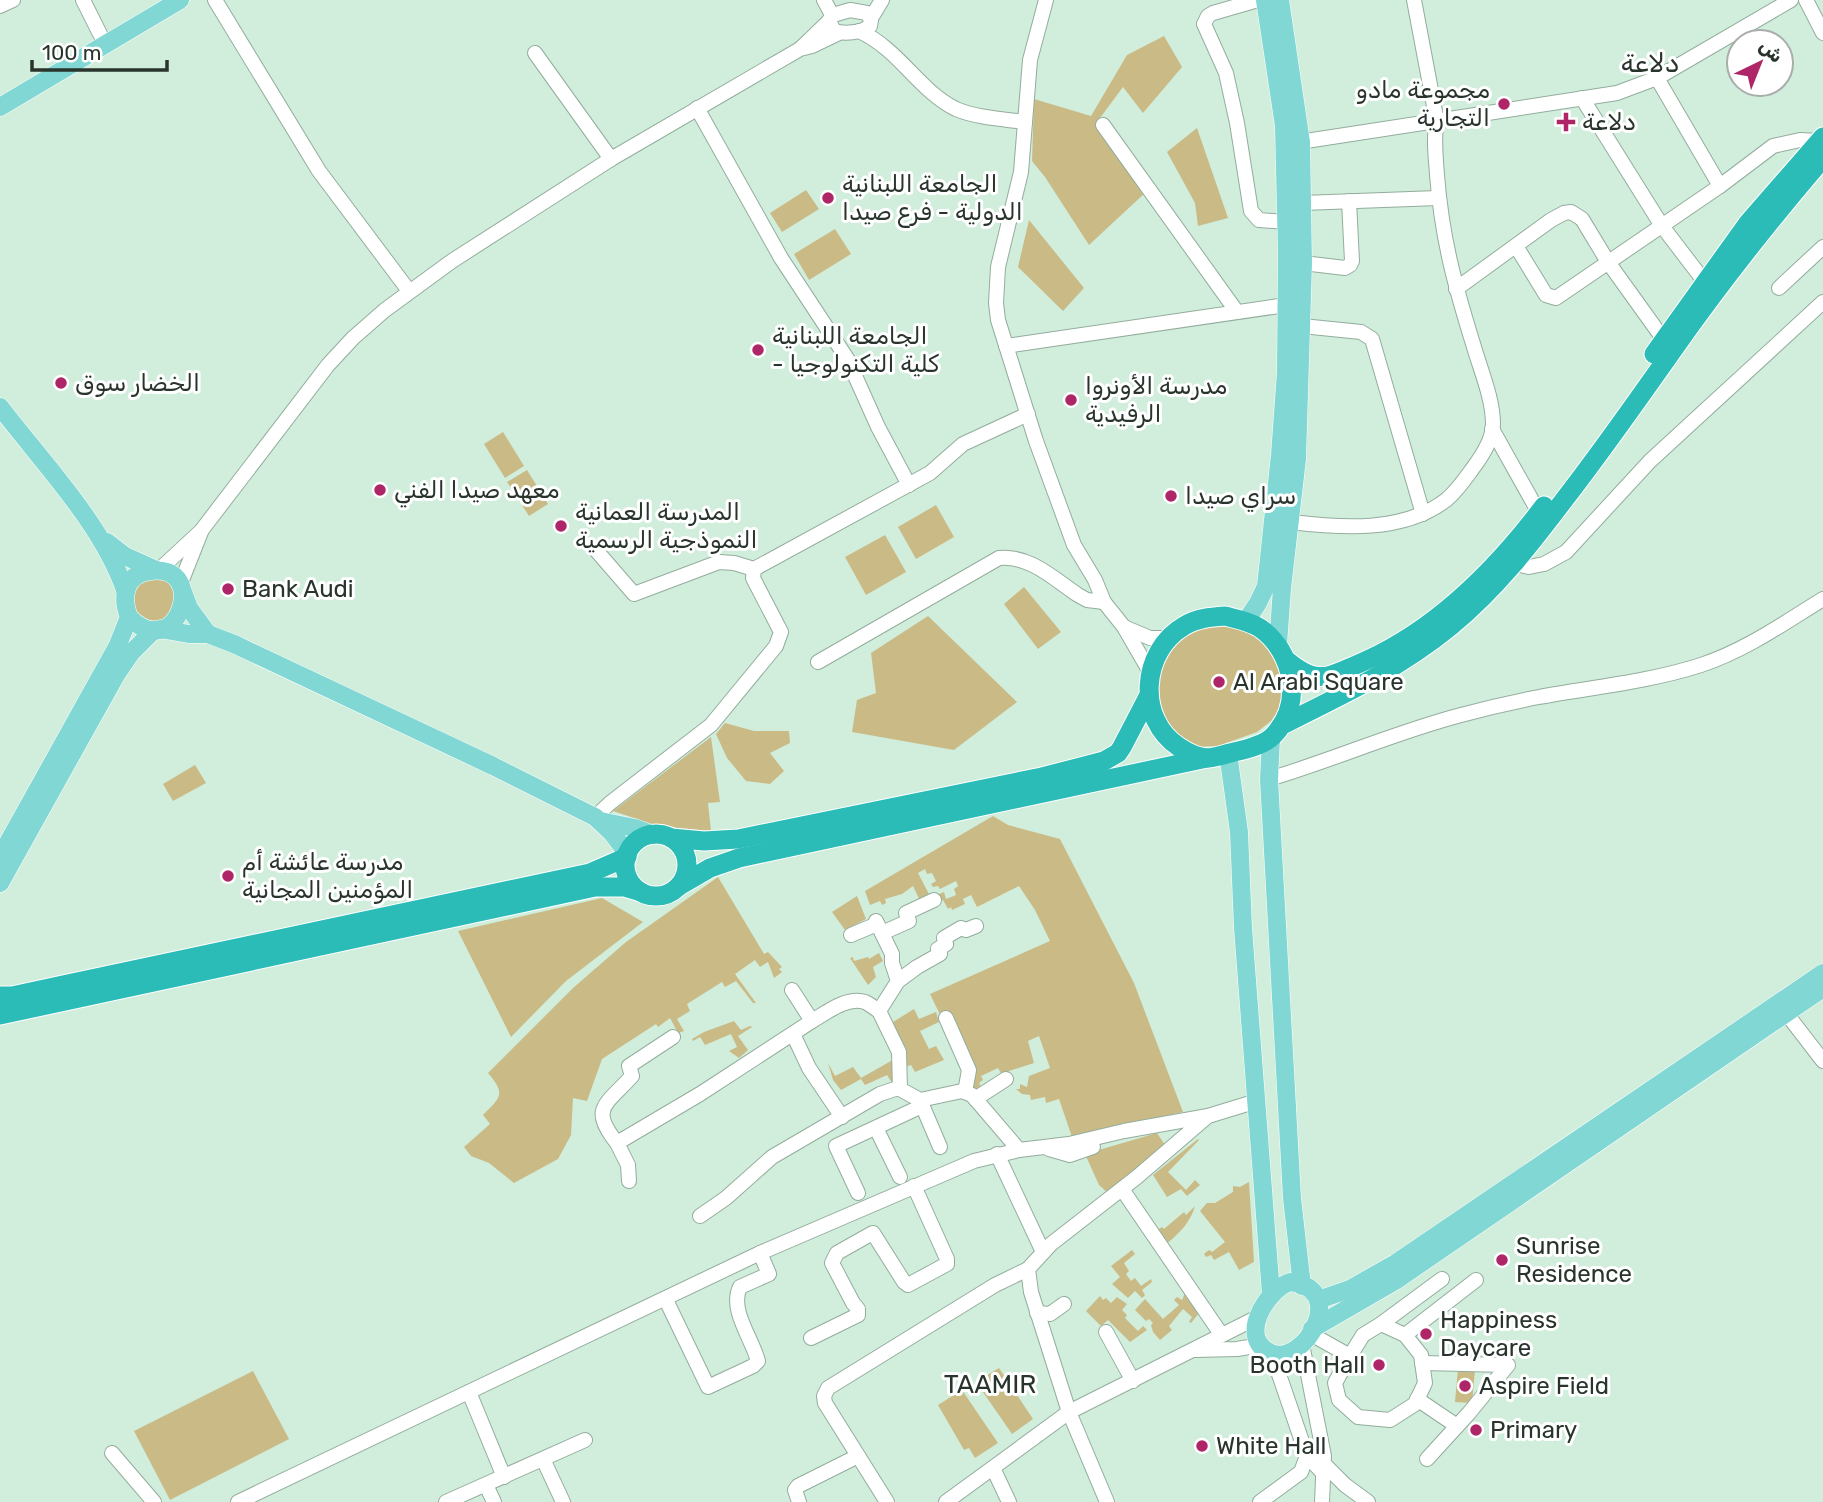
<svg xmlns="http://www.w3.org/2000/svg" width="1823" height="1502" font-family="Rubik,'Noto Naskh Arabic',sans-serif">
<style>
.green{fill:#cabb86}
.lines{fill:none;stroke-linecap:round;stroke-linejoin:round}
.minor-casing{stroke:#93ad9d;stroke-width:16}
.major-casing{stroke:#fff;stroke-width:19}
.highway-casing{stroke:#fff;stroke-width:21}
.minor{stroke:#fff;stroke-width:14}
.major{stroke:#80d7d4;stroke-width:18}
.highway{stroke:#2bbcb7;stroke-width:19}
.poi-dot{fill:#ae2668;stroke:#fff;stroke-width:2.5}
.labels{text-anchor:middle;stroke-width:6;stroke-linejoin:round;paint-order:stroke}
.poi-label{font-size:24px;fill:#29342d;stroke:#fff;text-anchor:start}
.neighbourhood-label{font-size:26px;fill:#29342d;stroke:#fff}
</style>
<rect width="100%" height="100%" fill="#d1eddc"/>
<g class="green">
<path d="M1164,36L1182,67L1143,113L1123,87L1100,118L1146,192L1089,245L1045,177L1032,161L1034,99L1091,116L1127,55Z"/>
<path d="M1197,128L1228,218L1198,226L1195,203L1167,152Z"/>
<path d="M806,190L819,209L782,232L770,213Z"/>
<path d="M1029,220L1084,288L1063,311L1018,267Z"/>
<path d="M835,229L851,254L809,280L794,254Z"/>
<path d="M503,432L524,466L505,478L484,444Z"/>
<path d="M527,470L548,504L529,516L507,482Z"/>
<path d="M936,505L954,537L916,559L898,527Z"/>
<path d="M885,535L906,572L866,595L845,557Z"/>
<path d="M167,577L179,598L168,618L152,623L138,616L129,599L140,578Z"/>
<path d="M1024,587L1061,632L1038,649L1004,604Z"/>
<path d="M928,616L1017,702L954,750L852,732L857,700L876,693L871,653Z"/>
<path d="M1206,623L1247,627L1279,658L1284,702L1271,721L1257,732L1218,746L1196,747L1179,736L1165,721L1157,702L1161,661L1172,644Z"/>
<path d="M725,723L754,731H789L790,743L770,753L784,771L770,784L746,781L727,758L716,734Z"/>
<path d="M711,737L720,802L708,803L711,831L658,826L613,811Z"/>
<path d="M195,765L206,783L173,801L163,784Z"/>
<path d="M993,816L1008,825L1060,839L1134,983L1183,1112L1072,1137L1059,1099L1046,1103L1045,1097L1031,1100L1030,1095L1022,1094L1016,1089H1020V1084L1027,1087L1029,1076L1050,1068L1039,1036L1028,1041L1034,1063L1009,1071L1008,1074L1002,1075L998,1068L981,1076L983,1080L979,1083L982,1088L975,1091L965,1066L930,994L1050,941L1035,910L1019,886L977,907L971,895L963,899L965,904L952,910L951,907L948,909L943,900L939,902L937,895L944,892L946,899L956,895L954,889L958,886L956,881L940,889L938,886L933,887L931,884L936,881L932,873L927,874L925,869L918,873L931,898L921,903L913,886L902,894L885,899L886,903L882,905L880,901L870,905L865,891Z"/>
<path d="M718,877L764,954L768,952L782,967L779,969L782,972L774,978L768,962L760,967L755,960L735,974L756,1003H753L736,981L725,987L722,982L687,1004L690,1011L677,1019L684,1031L678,1033L670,1018L658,1027L656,1024L602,1059L587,1101L573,1098L571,1135L558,1159L514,1183L489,1163L471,1156L464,1147L490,1124L483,1115C501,1097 506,1094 488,1073L573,988L626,942Z"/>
<path d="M857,896L866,919L845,930L832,912Z"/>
<path d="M602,898L643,922L566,981L511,1037L458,931Z"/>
<path d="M879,953L883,961L873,967L876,977L868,985L850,958L853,957L854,961L868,957L869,959Z"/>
<path d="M914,1009L919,1019L936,1012L939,1022L920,1031L929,1049L936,1046L944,1060L915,1072L911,1065L902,1068L899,1044L893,1022Z"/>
<path d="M734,1021L741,1030L750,1026L752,1027L738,1036L748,1050L739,1058L729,1051L737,1047L731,1034L705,1045L700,1037L693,1041L692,1039L704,1032Z"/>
<path d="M898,1057L894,1086L887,1075L865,1085L861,1079L841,1090L833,1080L828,1063L835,1076L853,1067L861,1078Z"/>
<path d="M1157,1133L1165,1145L1108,1193L1099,1185L1085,1154Z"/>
<path d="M1198,1139L1199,1140L1168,1172L1186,1190L1195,1180L1200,1185L1187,1196L1181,1189L1167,1197L1153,1175Z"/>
<path d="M1249,1182L1254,1262L1239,1270L1229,1252L1214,1260L1211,1255L1206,1257L1204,1254L1209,1250L1212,1252L1225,1242L1200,1211L1207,1203H1215L1233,1192V1186L1240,1187Z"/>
<path d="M1195,1206C1190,1224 1177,1235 1164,1246L1156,1231L1162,1227L1164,1229L1184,1212L1186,1215Z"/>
<path d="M1132,1250L1135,1254L1124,1263L1129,1271L1126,1274L1131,1281L1135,1278L1141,1286L1151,1279L1152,1282L1142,1290L1145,1295L1142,1298L1135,1291L1128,1298L1112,1284L1120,1277L1111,1266Z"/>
<path d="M1185,1293L1199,1313L1191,1323L1189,1322L1192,1317L1183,1309L1169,1326L1172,1330L1160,1340L1153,1332L1151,1325L1153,1323L1149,1319L1146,1321L1135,1310L1145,1299L1163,1319L1179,1305L1174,1300L1177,1297L1182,1300Z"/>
<path d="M1100,1296L1103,1300L1106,1298L1111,1303L1117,1297L1127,1304L1122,1310L1127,1315L1125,1318L1138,1331L1143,1326L1147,1330L1130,1342L1108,1320L1101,1326L1086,1311Z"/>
<path d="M999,1368L1033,1419L1012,1434L976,1382Z"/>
<path d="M1458,1368L1475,1370L1472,1403L1455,1402Z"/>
<path d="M253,1371L289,1439L170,1500L134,1431Z"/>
<path d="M962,1390L998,1443L975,1458L969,1448L964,1450L938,1405Z"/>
</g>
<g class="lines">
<g class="minor-casing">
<g id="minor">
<path d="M83,0L100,34"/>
<path d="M215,0L319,171L409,291"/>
<path d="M824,0L832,15"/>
<path d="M1046,0L1030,60L1021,172L998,267L996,303L998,320L1036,441L1074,545L1095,580L1104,602L1124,627L1150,672"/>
<path d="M1258,0L1213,13L1208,16L1204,24L1226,73L1237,123L1251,211L1259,220L1286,222"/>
<path d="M1806,0L1823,33"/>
<path d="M0,6L13,0"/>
<path d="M850,10L867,13L871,20L870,26C862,33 844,34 834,31L829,21L833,15Z"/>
<path d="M871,18L882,0"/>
<path d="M859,31C899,49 919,91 956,109C977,118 1003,119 1025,122"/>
<path d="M801,48L829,21"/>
<path d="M535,53L611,159"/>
<path d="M1657,78L1720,186"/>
<path d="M1582,98L1662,226L1704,281"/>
<path d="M697,108L781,258L848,360L878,427L909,485"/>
<path d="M1103,125L1237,312"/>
<path d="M1293,143L1617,93L1657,78L1791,0"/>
<path d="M1302,203L1438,198"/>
<path d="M1516,246L1546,295L1556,298L1720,186L1773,146L1800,140L1820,141"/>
<path d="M1303,263L1345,268L1350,265L1352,261L1349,201"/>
<path d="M1779,288L1823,247"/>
<path d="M1456,289L1551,220L1564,213L1571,212L1582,219L1608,262L1664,340"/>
<path d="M1302,326L1361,332L1372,339L1423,514"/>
<path d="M1006,346L1286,305"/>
<path d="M1492,429L1539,513"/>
<path d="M1291,522C1341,528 1403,533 1446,500C1457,491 1465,479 1473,468C1482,456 1493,439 1493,424C1493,399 1481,371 1474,347C1455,286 1442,239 1437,175C1436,158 1433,139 1437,122L1414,0"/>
<path d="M595,549L634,594L719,562L734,563L754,569"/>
<path d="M1516,564L1529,567L1544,564L1566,552L1650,461L1823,302"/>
<path d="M159,570L201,531L328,365L353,338L385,310L452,261L611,159L800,49L812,46L839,33"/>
<path d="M180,585L201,532"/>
<path d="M1124,627L1150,638H1168"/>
<path d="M818,662L999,558C1030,555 1054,579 1078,595L1087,600L1104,602"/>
<path d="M1269,779C1333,760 1396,732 1461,715C1487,708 1513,702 1539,697C1594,687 1648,682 1701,665C1746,650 1784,623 1823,599"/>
<path d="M595,817L610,803L711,725L776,646L781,632L753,578L754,569L930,473L963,444L1028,414"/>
<path d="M876,921L892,954V963L898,981"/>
<path d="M882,933L909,921L906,913L934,900"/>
<path d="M851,935L877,924"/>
<path d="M792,990L812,1021C826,1013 847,996 865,1002C870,1004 875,1009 879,1011"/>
<path d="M1786,1013L1823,1061"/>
<path d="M946,1018L969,1070L965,1092"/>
<path d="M793,1034L809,1068L842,1117"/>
<path d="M673,1037L629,1066L632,1076C606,1105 589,1108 617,1143L700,1094L812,1021"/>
<path d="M900,1089L899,1052L879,1011L898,981L917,967L940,954L938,949L946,944L944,938L961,928L966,930L976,926"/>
<path d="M975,1099L1006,1079"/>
<path d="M920,1100L940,1147"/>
<path d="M876,1128L900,1177"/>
<path d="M617,1143L628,1165L629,1181"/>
<path d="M1049,1149L1070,1155L1093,1147"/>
<path d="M997,1154L1043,1252"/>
<path d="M1122,1189L1221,1334"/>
<path d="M858,1193L836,1146L922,1106"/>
<path d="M700,1216L726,1198L772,1157L880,1094L898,1088L920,1100L962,1091L972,1095L1019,1150"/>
<path d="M666,1300L708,1387L753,1366L758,1361C752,1338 729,1310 740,1287L769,1274L760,1253"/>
<path d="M1037,1313L1050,1314L1064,1304"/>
<path d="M1381,1324L1442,1279"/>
<path d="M1106,1332L1133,1381"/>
<path d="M1309,1333L1350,1356L1335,1383L1339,1400L1358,1417L1390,1420L1415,1404L1425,1383L1421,1355L1405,1335L1381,1324L1363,1335L1350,1356"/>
<path d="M1405,1335L1476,1280"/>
<path d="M811,1338L858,1315V1309L853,1303L832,1263L837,1253L869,1235L873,1233L904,1282L908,1285L947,1264V1259L914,1186"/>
<path d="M1302,1344L1324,1456L1322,1502"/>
<path d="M1195,1350L1237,1349L1261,1345"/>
<path d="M1272,1354L1307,1456L1322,1472"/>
<path d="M1422,1363L1508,1365L1469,1413L1427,1459"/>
<path d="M469,1392L504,1477"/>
<path d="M1417,1399L1457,1426"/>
<path d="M112,1453L154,1502"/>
<path d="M543,1459L563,1502"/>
<path d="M1325,1465L1345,1485L1368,1502"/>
<path d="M993,1468L1009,1502"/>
<path d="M486,1485L494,1502"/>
<path d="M238,1502L760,1253L974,1161L1019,1150L1069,1144L1124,1131L1208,1116"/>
<path d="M446,1502L585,1440"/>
<path d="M799,1502L795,1490L798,1486L858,1456"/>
<path d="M887,1502L825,1403L824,1396L828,1388L995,1285L1028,1269"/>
<path d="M946,1502L1069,1412L1258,1317"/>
<path d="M1107,1502L1069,1412L1031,1292L1028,1269L1051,1244L1137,1177L1208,1116L1257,1101"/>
<path d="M1260,1502L1301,1472L1307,1456"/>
</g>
</g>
<g class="major-casing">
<g id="major">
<path d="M0,107L180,0"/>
<path d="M0,407C43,463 102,524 125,590"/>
<path d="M107,542L125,556L156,570"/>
<path d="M183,592L189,608L208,634"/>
<path d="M1246,621L1258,603L1266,586L1280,455L1286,372L1287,254L1284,126L1265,0"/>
<path d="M160,629L189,634H208L234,644L493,766L595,817L612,833L628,854"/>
<path d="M1278,645L1282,588L1297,459L1303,263L1301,142L1280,0"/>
<path d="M1271,739L1269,779L1292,1198L1302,1286"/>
<path d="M1228,753L1239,832L1243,928L1271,1294"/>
<path d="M600,821L635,828L653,835"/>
<path d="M0,857L117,647L129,617C121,597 125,574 150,571C210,562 178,667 129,617"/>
<path d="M0,883L116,675L131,653L154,630"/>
<path d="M1290,1282C1350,1288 1304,1367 1271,1353C1237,1339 1266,1290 1290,1282Z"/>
<path d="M1318,1300L1350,1289L1396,1263L1823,973"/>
<path d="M1312,1329L1395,1281L1823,988"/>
</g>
</g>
<g class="highway-casing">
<g id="highway">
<path d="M1654,354L1748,223L1823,137"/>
<path d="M1225,616C1237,619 1249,621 1260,628C1294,652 1304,704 1273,736C1264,745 1247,749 1234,752C1226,754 1217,757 1208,758C1198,758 1188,753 1179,747C1136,719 1141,651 1184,626C1197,618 1211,617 1225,616Z"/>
<path d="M1287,661C1296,667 1303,674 1315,676C1329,679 1343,670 1356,665C1432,634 1495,571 1544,506"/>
<path d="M1282,725C1341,696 1400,668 1451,626C1496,589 1529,546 1564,500C1602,451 1637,401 1673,350C1720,283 1770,220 1823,158"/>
<circle cx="656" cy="865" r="31"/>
<path d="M671,838L704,841L738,839L1042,777L1104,761L1118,753L1122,747L1148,697"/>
<path d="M679,886L710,868L739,858L1207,758"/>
<path d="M0,996H12L63,985L590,873L627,857"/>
<path d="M0,1015L595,887H624L641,892"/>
</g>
</g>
<use href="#minor" class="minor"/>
<use href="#major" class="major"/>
<use href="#highway" class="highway"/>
</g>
<g class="poi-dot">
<circle cx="1504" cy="104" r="7"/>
<path d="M1562.5 111.5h7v7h7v7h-7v7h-7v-7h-7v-7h7z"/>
<circle cx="828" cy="198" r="7"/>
<circle cx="758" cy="350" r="7"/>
<circle cx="61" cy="383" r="7"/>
<circle cx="1071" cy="400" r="7"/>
<circle cx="380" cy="490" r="7"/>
<circle cx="1171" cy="496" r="7"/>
<circle cx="561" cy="526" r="7"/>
<circle cx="228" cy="589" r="7"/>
<circle cx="1219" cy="682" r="7"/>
<circle cx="228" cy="876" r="7"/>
<circle cx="1502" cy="1260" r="7"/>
<circle cx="1426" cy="1334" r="7"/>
<circle cx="1379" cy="1365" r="7"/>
<circle cx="1465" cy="1386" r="7"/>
<circle cx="1476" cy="1430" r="7"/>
<circle cx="1202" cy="1446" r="7"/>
</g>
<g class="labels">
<g class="poi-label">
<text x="1490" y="98" text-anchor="end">مجموعة مادو<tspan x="1490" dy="28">التجارية</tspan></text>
<text x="1582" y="130">دلاعة</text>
<text x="842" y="192">الجامعة اللبنانية<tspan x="842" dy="28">الدولية - فرع صيدا</tspan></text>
<text x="772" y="344">الجامعة اللبنانية<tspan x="772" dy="28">- كلية التكنولوجيا</tspan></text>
<text x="75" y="391">الخضار سوق</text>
<text x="1085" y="394">مدرسة الأونروا<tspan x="1085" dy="28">الرفيدية</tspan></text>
<text x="394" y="498">معهد صيدا الفني</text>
<text x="1185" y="504">سراي صيدا</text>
<text x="575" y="520">المدرسة العمانية<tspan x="575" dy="28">النموذجية الرسمية</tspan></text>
<text x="242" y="597">Bank Audi</text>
<text x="1233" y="690">Al Arabi Square</text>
<text x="242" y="870">مدرسة عائشة أم<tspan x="242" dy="28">المؤمنين المجانية</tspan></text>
<text x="1516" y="1254">Sunrise<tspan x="1516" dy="28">Residence</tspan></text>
<text x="1440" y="1328">Happiness<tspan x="1440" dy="28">Daycare</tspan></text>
<text x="1365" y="1373" text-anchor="end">Booth Hall</text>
<text x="1479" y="1394">Aspire Field</text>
<text x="1490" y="1438">Primary</text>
<text x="1216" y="1454">White Hall</text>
</g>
<g class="neighbourhood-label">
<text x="1650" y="72">دلاعة</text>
<text x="990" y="1393">TAAMIR</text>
</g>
</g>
<g transform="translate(1760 63) rotate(43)"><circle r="33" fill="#ffffff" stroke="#a9aeab" stroke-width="2"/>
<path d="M0-5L12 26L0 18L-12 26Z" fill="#ae2668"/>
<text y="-10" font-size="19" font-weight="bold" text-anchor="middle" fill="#29342d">ش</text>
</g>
<path d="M32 60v10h135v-10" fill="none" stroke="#29342d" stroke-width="3.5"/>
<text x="42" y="60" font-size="21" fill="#29342d" stroke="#ffffff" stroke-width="5" paint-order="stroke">100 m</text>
</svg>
